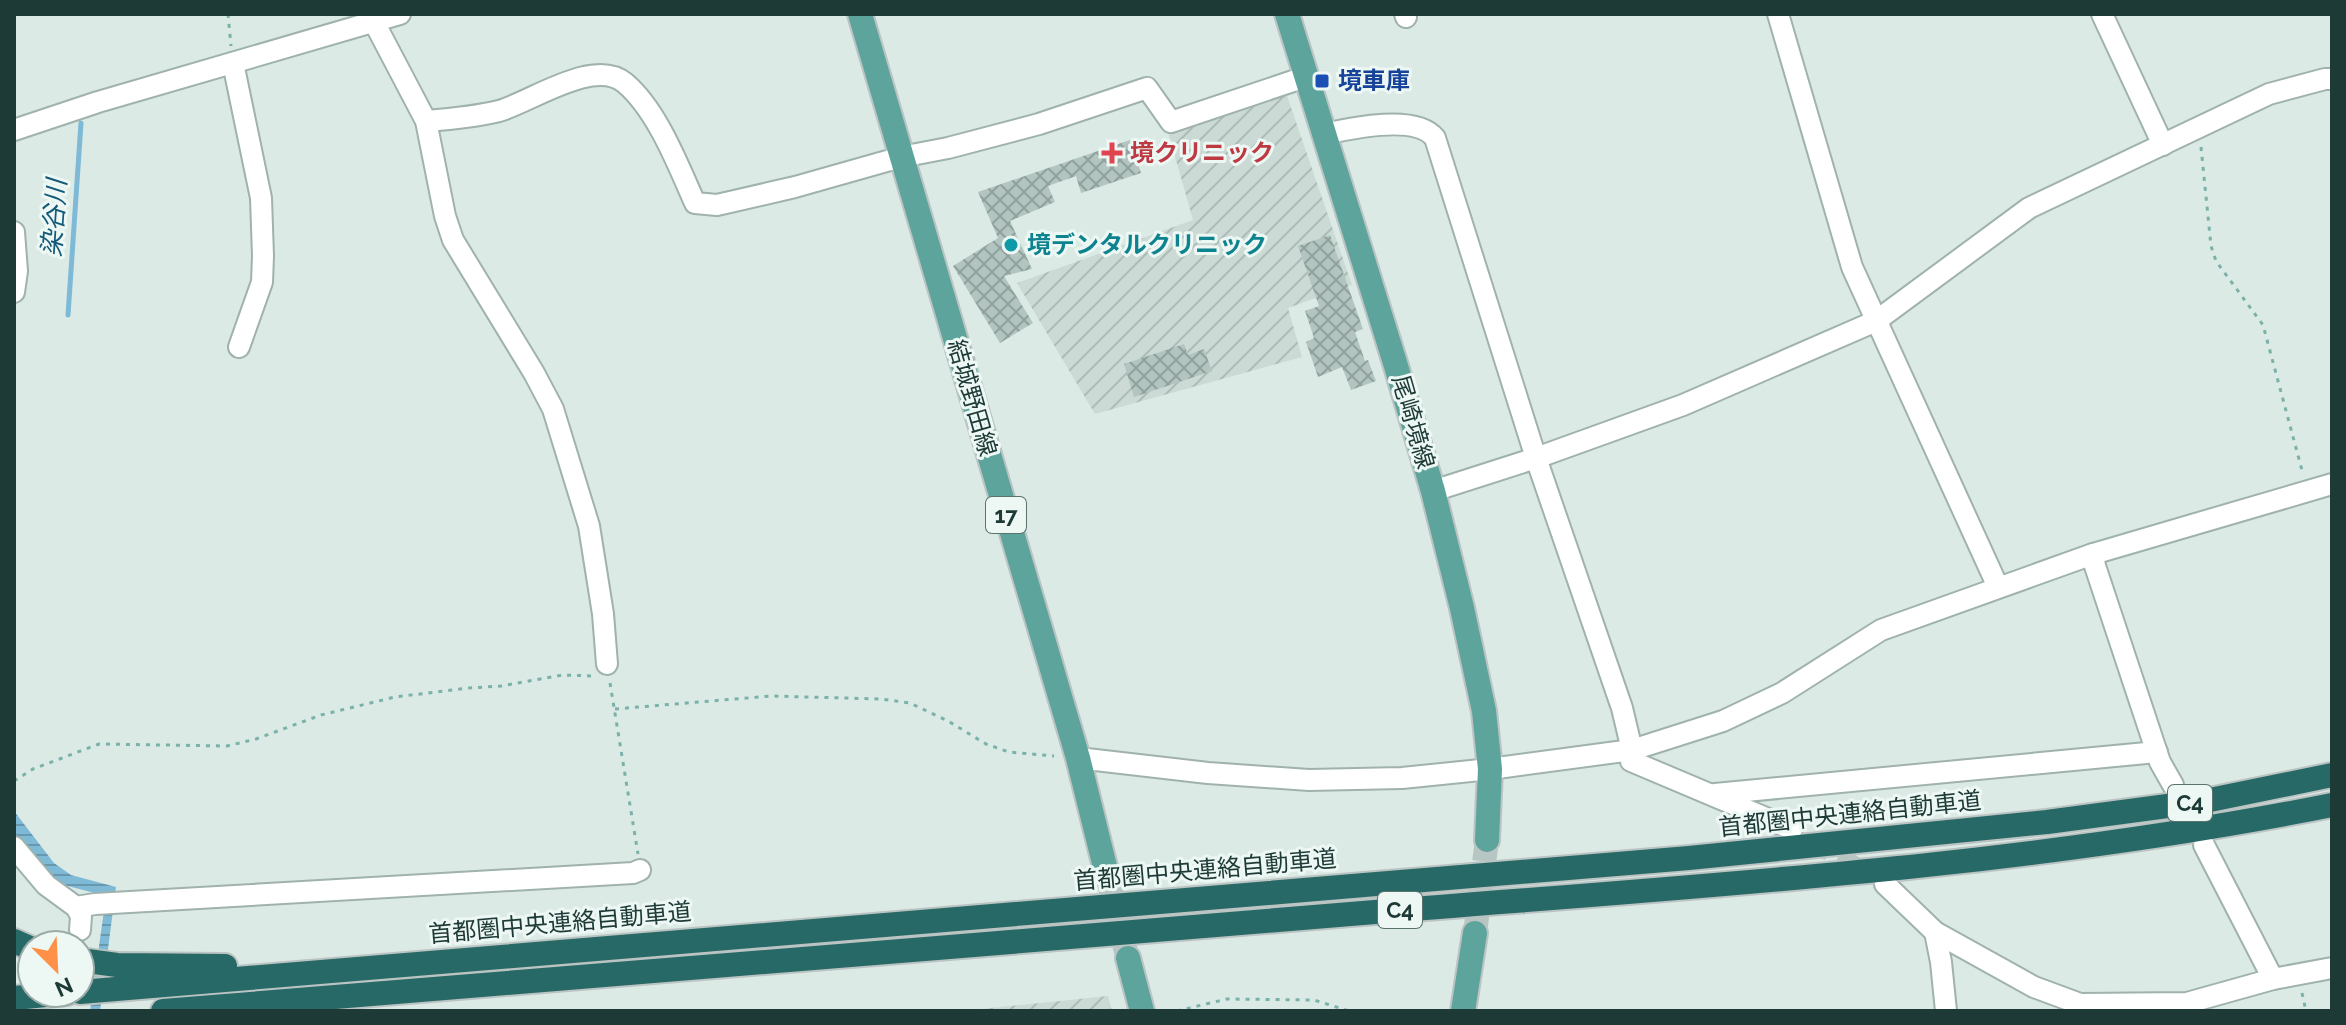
<svg xmlns="http://www.w3.org/2000/svg" width="2346" height="1025" font-family="Raleway,'Noto Sans JP',sans-serif">
<style>
.industrial{fill:url(#industrial-furrows)}
.water{fill:url(#water-rules)}
.lines{fill:none;stroke-linecap:round;stroke-linejoin:round}
.stream{stroke:#7ebad5;stroke-width:5}
.building{fill:url(#building-cross-hatch)}
.minor-tunnel{stroke:#b6c7c3;stroke-width:20;stroke-dasharray:20 10;stroke-linecap:butt}
.major-tunnel{stroke:#b6c7c3;stroke-width:24;stroke-dasharray:24 12;stroke-linecap:butt}
.minor-casing{stroke:#9fb2ae;stroke-width:24}
.major-casing{stroke:#bbc4c3;stroke-width:28}
.highway-casing{stroke:#bbc4c3;stroke-width:28}
.path{stroke:#7ab1a8;stroke-width:3;stroke-dasharray:4 6;stroke-linecap:butt}
.minor{stroke:#fff;stroke-width:20}
.major{stroke:#5da49d;stroke-width:24}
.highway{stroke:#276966;stroke-width:24}
.transit-dot{fill:#1a4fb4;stroke:#edf7f3;stroke-width:3}
.health-dot{fill:#e0444e;stroke:#edf7f3;stroke-width:3}
.culture-dot{fill:#0f9aa8;stroke:#edf7f3;stroke-width:3}
.labels{text-anchor:middle;stroke-width:6;stroke-linejoin:round;paint-order:stroke}
.shield{fill:#edf7f3;stroke:#5b736f;stroke-width:2}
.shield-label{font-size:22px;font-weight:bold;fill:#1d3a37}
.transit-label{font-size:24px;font-weight:bold;fill:#164399;stroke:#edf7f3;text-anchor:start}
.health-label{font-size:24px;font-weight:bold;fill:#be3a42;stroke:#edf7f3;text-anchor:start}
.culture-label{font-size:24px;font-weight:bold;fill:#0d838f;stroke:#edf7f3;text-anchor:start}
.street-label{font-size:24px;fill:#1d3a37;stroke:#edf7f3}
.water-label{font-size:26px;font-style:italic;fill:#13597a;stroke:#edf7f3}
</style>
<defs>
<pattern id="industrial-furrows" width="10" height="10" patternUnits="userSpaceOnUse" patternTransform="scale(2)"><rect width="10" height="10" fill="#cbdad5"/><path d="M-1 1l2-2M0 10L10 0M9 11l2-2" fill="none" stroke="#aebcb7"/></pattern>
<pattern id="water-rules" width="6" height="5" patternUnits="userSpaceOnUse" patternTransform="scale(2)"><rect width="6" height="5" fill="#7ebad5"/><path d="M0 2.5h6" fill="none" stroke="#6798ae"/></pattern>
<pattern id="building-cross-hatch" width="8" height="8" patternUnits="userSpaceOnUse" patternTransform="scale(2)"><rect width="8" height="8" fill="#b2c5c0"/><path d="M0 0l8 8M0 8l8-8" fill="none" stroke="#90a19d"/></pattern>
</defs>
<rect width="100%" height="100%" fill="#dceae6"/>
<g class="industrial">
<path d="M1285,90L1352,285L1288,308L1302,357L1095,414L1017,283L1193,220L1167,128Z"/>
<path d="M1108,996L1112,1011H960H961Z"/>
</g>
<path class="water" d="M14,811L54,863L71,875L116,887L100,1011H90L106,896L64,885L45,873L14,833Z"/>
<g class="lines">
<path class="stream" d="M68,315L81,123"/>
</g>
<g class="building">
<path d="M1130,140L1141,173L1081,193L1076,176L1048,186L1055,202L1010,221L1032,269L1004,276L1033,323L1000,343L953,266L998,238L978,192Z"/>
<path d="M1330,235L1363,329L1355,332L1365,361L1368,360L1376,381L1351,390L1342,367L1318,377L1306,342L1314,338L1305,311L1319,306L1298,246Z"/>
<path d="M1184,344L1188,355L1204,349L1212,371L1134,397L1124,364Z"/>
</g>
<g class="lines">
<path class="minor-tunnel" d="M1813,841L1867,874"/>
<g class="major-tunnel">
<path d="M1107,875L1126,952"/>
<path d="M1475,933L1487,840"/>
</g>
<g class="minor-casing">
<g id="minor">
<path d="M1405,14L1406,17"/>
<path d="M1778,14L1852,267L1998,587"/>
<path d="M2102,14L2163,145"/>
<path d="M374,22L426,121L445,216L453,240L534,373L553,409L589,526L603,614L607,664"/>
<path d="M233,63L261,198L263,256L262,282L239,347"/>
<path d="M426,121C451,119 475,117 499,111C531,102 594,57 625,83C657,110 678,165 695,203L717,205L795,187L901,157L948,148L1039,124L1147,88L1171,122L1305,77"/>
<path d="M14,130L98,102L400,14"/>
<path d="M1325,134C1352,128 1416,114 1435,138L1536,458L1622,708L1632,750L1631,761L1792,829"/>
<path d="M14,232L17,271L14,292"/>
<path d="M1433,491L1536,458L1683,405L1876,321L2029,208L2269,94L2325,79H2332"/>
<path d="M2093,554L2095,566L2160,762L2173,785"/>
<path d="M1078,758L1208,773L1309,780L1402,778L1490,769L1632,750L1723,721L1782,693L1881,630L2093,554L2332,484"/>
<path d="M1715,794L2157,752"/>
<path d="M2204,845L2273,979"/>
<path d="M14,847L46,885L76,907L81,916L80,930"/>
<path d="M1885,884L1935,932L2034,987L2080,1004L2187,1003L2273,979L2332,968"/>
<path d="M76,907L95,904L633,873L640,870"/>
<path d="M1935,932L1941,962L1946,1011"/>
</g>
</g>
<g class="major-casing">
<g id="major">
<path d="M860,14L1078,758L1107,875"/>
<path d="M1287,14L1396,366L1433,491L1462,608L1484,711L1490,769L1487,840"/>
<path d="M1128,958L1142,1011"/>
<path d="M1463,1011L1475,933"/>
</g>
</g>
<g class="highway-casing">
<g id="highway">
<path d="M14,941L32,949"/>
<path d="M80,960L117,965L225,966"/>
<path d="M80,992L1689,858L2047,822L2205,801L2332,775"/>
<path d="M14,998L67,993"/>
<path d="M163,1011C567,979 971,945 1375,912C1695,886 2017,868 2332,805"/>
</g>
</g>
<g class="path">
<path d="M228,14L231,46"/>
<path d="M2201,147L2211,246L2216,261L2263,325L2303,474"/>
<path d="M610,683L638,854"/>
<path d="M615,709L771,696L881,699L910,703L948,721L986,744L1009,752L1054,756"/>
<path d="M14,781L33,769L99,744L227,746L256,739L321,715L395,697L469,688L501,686L563,675L593,676"/>
<path d="M2302,993L2306,1011"/>
<path d="M1177,1011L1227,999L1314,1000L1349,1011"/>
</g>
<use href="#minor" class="minor"/>
<use href="#major" class="major"/>
<use href="#highway" class="highway"/>
</g>
<rect class="transit-dot" x="1314" y="73" width="16" height="16" rx="4"/>
<path class="health-dot" d="M1108 141h8v8h8v8h-8v8h-8v-8h-8v-8h8z"/>
<circle class="culture-dot" cx="1011" cy="245" r="8"/>
<g class="labels">
<g class="shield">
<rect x="986" y="497" width="40" height="36" rx="6"/>
<rect x="2168" y="785" width="44" height="36" rx="6"/>
<rect x="1378" y="892" width="44" height="36" rx="6"/>
</g>
<g class="shield-label">
<text x="1006" y="523">17</text>
<text x="2190" y="811">C4</text>
<text x="1400" y="918">C4</text>
</g>
<g class="transit-label">
<text x="1338" y="89">境車庫</text>
</g>
<g class="health-label">
<text x="1130" y="161">境クリニック</text>
</g>
<g class="culture-label">
<text x="1027" y="253">境デンタルクリニック</text>
</g>
<g class="street-label">
<text transform="translate(972 398) rotate(74)" y="8">結城野田線</text>
<text transform="translate(1413 422) rotate(74)" y="8">尾崎境線</text>
<text transform="translate(1850 814) rotate(-6)" y="8">首都圏中央連絡自動車道</text>
<text transform="translate(1205 870) rotate(-5)" y="8">首都圏中央連絡自動車道</text>
<text transform="translate(560 923) rotate(-5)" y="8">首都圏中央連絡自動車道</text>
</g>
<g class="water-label">
<text transform="translate(54 218) rotate(-86)" y="9">染谷川</text>
</g>
</g>
<rect width="2346" height="1025" fill="none" stroke="#1d3a37" stroke-width="32"/>
<g transform="translate(56 969) rotate(156)"><circle r="38" fill="#edf7f3" stroke="#9aaba8" stroke-width="2"/>
<path d="M0-6L14 30L0 20L-14 30Z" fill="#fe9147"/>
<text y="-12" font-size="22" font-weight="bold" text-anchor="middle" fill="#1d3a37">N</text>
</g>
</svg>
